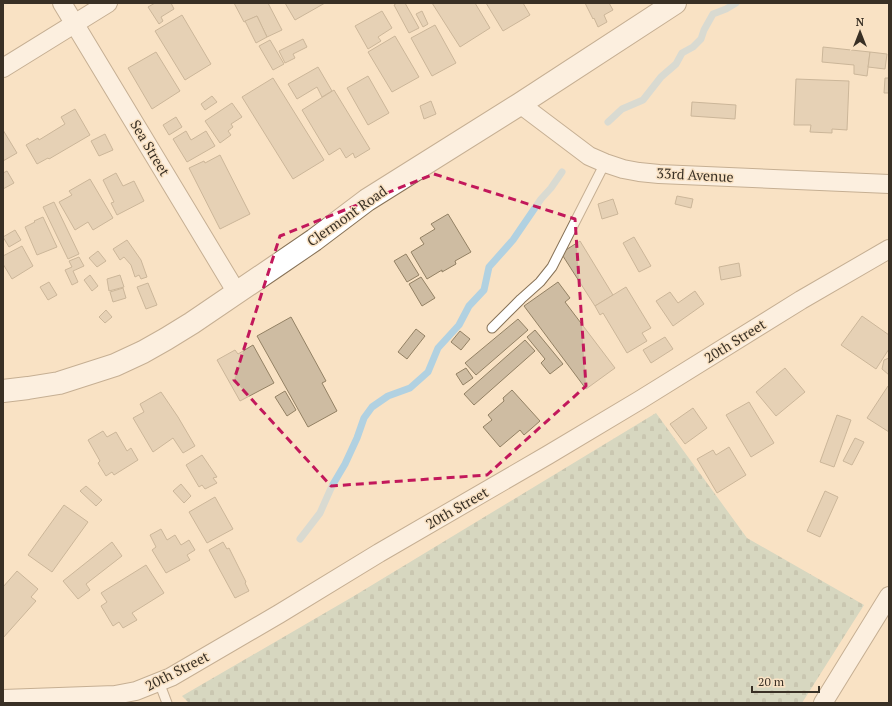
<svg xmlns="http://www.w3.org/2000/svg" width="892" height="706" font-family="'PT Serif',serif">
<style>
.cemetery{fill:url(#cemetery-stones)}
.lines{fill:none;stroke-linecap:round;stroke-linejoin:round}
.stream{stroke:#b1d1e1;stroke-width:7}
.building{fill:#cebca2;stroke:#938164}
.service-casing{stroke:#877257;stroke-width:11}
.minor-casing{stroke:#877257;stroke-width:20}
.tertiary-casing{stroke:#877257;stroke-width:24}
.service{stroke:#fff;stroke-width:9}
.minor{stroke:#fff;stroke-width:18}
.tertiary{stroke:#fff;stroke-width:22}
.marked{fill:none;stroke:#c2185b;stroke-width:3;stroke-dasharray:8 5;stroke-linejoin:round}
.labels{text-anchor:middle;stroke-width:3;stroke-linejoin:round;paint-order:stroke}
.street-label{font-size:14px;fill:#393025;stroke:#f9e2c4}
</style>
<defs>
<pattern id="cemetery-stones" width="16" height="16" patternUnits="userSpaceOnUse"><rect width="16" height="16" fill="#adc9ba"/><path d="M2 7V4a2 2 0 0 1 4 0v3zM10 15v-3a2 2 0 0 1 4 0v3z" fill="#8ea497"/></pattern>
</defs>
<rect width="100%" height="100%" fill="#f9e2c4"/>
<path class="cemetery" d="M656,413L747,538L864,605L802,703H189L182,696L354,596Z"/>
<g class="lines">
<g class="stream">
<path d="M608,122L622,109L643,100L661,77L676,64L682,53L693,47L701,39L704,30L713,14L726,9L736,3"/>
<path d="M300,539L320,513L332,486L345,464L357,438L364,418L372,407L388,396L410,388L428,372L438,348L459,325L469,306L484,290L489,267L513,240L541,199L551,188L562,172"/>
</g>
</g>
<g class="building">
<path d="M155,3H171L174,9L161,17L163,21L159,24L148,7Z"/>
<path d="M234,3H268L282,30L267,37L257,16L244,22Z"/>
<path d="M285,3H325L295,20Z"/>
<path d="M397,3H405L419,28L409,33L394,5Z"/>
<path d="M432,3H475L490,28L460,47Z"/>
<path d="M486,3H523L530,15L503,31Z"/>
<path d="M585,3H609L613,10L604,15L607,22L598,27L594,18L593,19Z"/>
<path d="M382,11L392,28L378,37L381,41L368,49L355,26Z"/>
<path d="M422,11L428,24L423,27L416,14Z"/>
<path d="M182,15L211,64L185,80L155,31Z"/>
<path d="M257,16L267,37L256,43L245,21Z"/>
<path d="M435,25L456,63L432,76L411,38Z"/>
<path d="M395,36L419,77L392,92L368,52Z"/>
<path d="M303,39L307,47L293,54L295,58L285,63L279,51Z"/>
<path d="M270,40L284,64L273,70L259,46Z"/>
<path d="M823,47L870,52L867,76L854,74V65L822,62Z"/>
<path d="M156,52L180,91L152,109L128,68Z"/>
<path d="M870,52L887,54L885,69L868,67Z"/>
<path d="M318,67L332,91L322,97L317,87L297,99L288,84Z"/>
<path d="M368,76L389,113L368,125L347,88Z"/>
<path d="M273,78L324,160L293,179L242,97Z"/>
<path d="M885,78H889V93H884Z"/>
<path d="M796,79L849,81L847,130L832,129V133L810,132L811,125H794Z"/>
<path d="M334,90L370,149L355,158L353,153L346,158L340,148L329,155L302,110Z"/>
<path d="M212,96L217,102L205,110L201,104Z"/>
<path d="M431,101L436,114L424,119L420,106Z"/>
<path d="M692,102L736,105L735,119L691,116Z"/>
<path d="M232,103L242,117L231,124L233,127L228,131L231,135L220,143L205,121Z"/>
<path d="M75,109L90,135L49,159L48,158L37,164L26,145L38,138L39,140L65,124L61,117Z"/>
<path d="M176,117L182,127L169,135L163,125Z"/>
<path d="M3,130L17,153L3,161Z"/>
<path d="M186,131L191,140L206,131L215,146L187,162L173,139Z"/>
<path d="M105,134L113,150L99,156L91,141Z"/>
<path d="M220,155L250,214L220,229L189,168L204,161L205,163Z"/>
<path d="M7,171L14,183L3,189V173Z"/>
<path d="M116,173L123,186L134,181L144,201L117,215L111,203L114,202L103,180Z"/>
<path d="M90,179L113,218L93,230L88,222L75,230L59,202L72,195L69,191Z"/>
<path d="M677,196L693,199L691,208L675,204Z"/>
<path d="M613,199L618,214L602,219L598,204Z"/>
<path d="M54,202L79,254L68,259L43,207Z"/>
<path d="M448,214L471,252L455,261L456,264L442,272V270L427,279L411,252L424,244L420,238L435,229L431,224Z"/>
<path d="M43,217L57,247L37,255L25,227L35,222L34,221Z"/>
<path d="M15,230L21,240L9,247L3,237Z"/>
<path d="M634,237L651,266L639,272L623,243Z"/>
<path d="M127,240L141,260L147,277L141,279L139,275L135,277L131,265L124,257L120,260L113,249Z"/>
<path d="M580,241L613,295L595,306L561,253Z"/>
<path d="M22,246L33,266L12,279L3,264V256Z"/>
<path d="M98,251L106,261L97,267L89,258Z"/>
<path d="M406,254L419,275L407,282L394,261Z"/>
<path d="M79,257L84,266L73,271L78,282L72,285L65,270L72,267L69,261Z"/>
<path d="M739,263L741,276L721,280L719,267Z"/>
<path d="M90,275L98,286L92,291L84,280Z"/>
<path d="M120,275L124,287L109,291L107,279Z"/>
<path d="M421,277L435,298L422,306L409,284Z"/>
<path d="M49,282L57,295L48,300L40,287Z"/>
<path d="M558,282L570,298L565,302L615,368L586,389L524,306Z"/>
<path d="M148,283L157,305L146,309L137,287Z"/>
<path d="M626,287L651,328L642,333L647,341L627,353L603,313L600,315L595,306Z"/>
<path d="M123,288L126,298L113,302L110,292Z"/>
<path d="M695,291L704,304L673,326L656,301L670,292L678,303Z"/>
<path d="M106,310L112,317L105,323L99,317Z"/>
<path d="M862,316L889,335V349L876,369L841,345Z"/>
<path d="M291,317L326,381L322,383L337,411L308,427L257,336Z"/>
<path d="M518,319L528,330L476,375L465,363Z"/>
<path d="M416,329L425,336L407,359L398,352Z"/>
<path d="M535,330L563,364L550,374L541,363L545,359L527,337Z"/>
<path d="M460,331L470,339L461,350L451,342Z"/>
<path d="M665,337L673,349L651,363L643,350Z"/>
<path d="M525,340L535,351L474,405L464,394Z"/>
<path d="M253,345L274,383L240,401L217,360L235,350L238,354Z"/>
<path d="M889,358V375L882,369L884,360Z"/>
<path d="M466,368L473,378L463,385L456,374Z"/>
<path d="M785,368L805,392L776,416L756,392Z"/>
<path d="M888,386H889V432L867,418Z"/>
<path d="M512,390L540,421L524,435L520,430L500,447L483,427L492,420L488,415L504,401L503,398Z"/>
<path d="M285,391L296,410L287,416L275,397Z"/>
<path d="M161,392L178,417L195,446L183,453L173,438L153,452L133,418L144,412L140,404Z"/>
<path d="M749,402L774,443L751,457L726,415Z"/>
<path d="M693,408L707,428L685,444L670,424Z"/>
<path d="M837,415L851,420L834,467L820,462Z"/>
<path d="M103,431L107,437L116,432L127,451L131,448L138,460L114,475L112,472L106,476L98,463L100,461L88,440Z"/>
<path d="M855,438L864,442L852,465L843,461Z"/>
<path d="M729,447L746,475L717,493L697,459L713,450L716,455Z"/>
<path d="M202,455L217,477L213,478L217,483L205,489L202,485L199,487L186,465Z"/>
<path d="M181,484L191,496L184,503L173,491Z"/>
<path d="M86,486L102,500L96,506L80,491Z"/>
<path d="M825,491L838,497L820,537L807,531Z"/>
<path d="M215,497L233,529L207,543L189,512Z"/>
<path d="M64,505L88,522L52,572L28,555Z"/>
<path d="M161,529L167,540L175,535L181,545L189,540L195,550L187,555L190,560L166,573L152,550L156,547L150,535Z"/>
<path d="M112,542L122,556L86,584L90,590L78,599L63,581Z"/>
<path d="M223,542L227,549L229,548L246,582L245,583L249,591L235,598L209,550Z"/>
<path d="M146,565L164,593L132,613L137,620L123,628L119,622L113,626L101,606L107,602L101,593Z"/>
<path d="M17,571L38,589L31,597L36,601L3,638V587Z"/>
</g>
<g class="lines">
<g class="service-casing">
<g id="service">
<path d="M492,328L521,299L540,282L552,267L605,163"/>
<path d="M159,682L167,703"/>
</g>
</g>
<g class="minor-casing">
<g id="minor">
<path d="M62,3L237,293"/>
<path d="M3,68L108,3"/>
<path d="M520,104L589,156L605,163L623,169L639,172L659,174L889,184"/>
<path d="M3,699L115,695L136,691L171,677L279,614L379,553L548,455L640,400L801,300L889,249"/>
<path d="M823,703L889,596"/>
</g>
</g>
<g class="tertiary-casing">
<path id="tertiary" d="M3,391L28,388L59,383L115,365L143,352L166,339L192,323L276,266L314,240L367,200L520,104L675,3"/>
</g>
<use href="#service" class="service"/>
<use href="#minor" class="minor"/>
<use href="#tertiary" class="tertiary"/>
</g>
<path d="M0 0H892V706H0ZM434,174L575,219L586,386L487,475L331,486L234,380L280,236Z" fill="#f9e2c4" fill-opacity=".55" fill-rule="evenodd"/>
<path class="marked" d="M434,174L575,219L586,386L487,475L331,486L234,380L280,236Z"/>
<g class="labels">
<g class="street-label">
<text transform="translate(150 148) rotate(59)" y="5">Sea Street</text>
<text transform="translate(695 175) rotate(3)" y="5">33rd Avenue</text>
<text transform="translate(347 216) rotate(-35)" y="5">Clermont Road</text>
<text transform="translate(735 341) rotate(-32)" y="5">20th Street</text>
<text transform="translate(457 508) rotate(-30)" y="5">20th Street</text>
<text transform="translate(177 671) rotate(-27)" y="5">20th Street</text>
</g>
</g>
<rect width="892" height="706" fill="none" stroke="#393025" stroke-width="8"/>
<g transform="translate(860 32)" stroke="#f9e2c4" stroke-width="3" paint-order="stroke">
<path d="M0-3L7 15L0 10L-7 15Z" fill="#393025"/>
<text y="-6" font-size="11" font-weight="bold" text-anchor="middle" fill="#393025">N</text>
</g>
<path d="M752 686v6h67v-6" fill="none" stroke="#393025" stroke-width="2"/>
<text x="758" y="686" font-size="12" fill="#393025" stroke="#f9e2c4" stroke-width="3" paint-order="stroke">20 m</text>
</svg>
